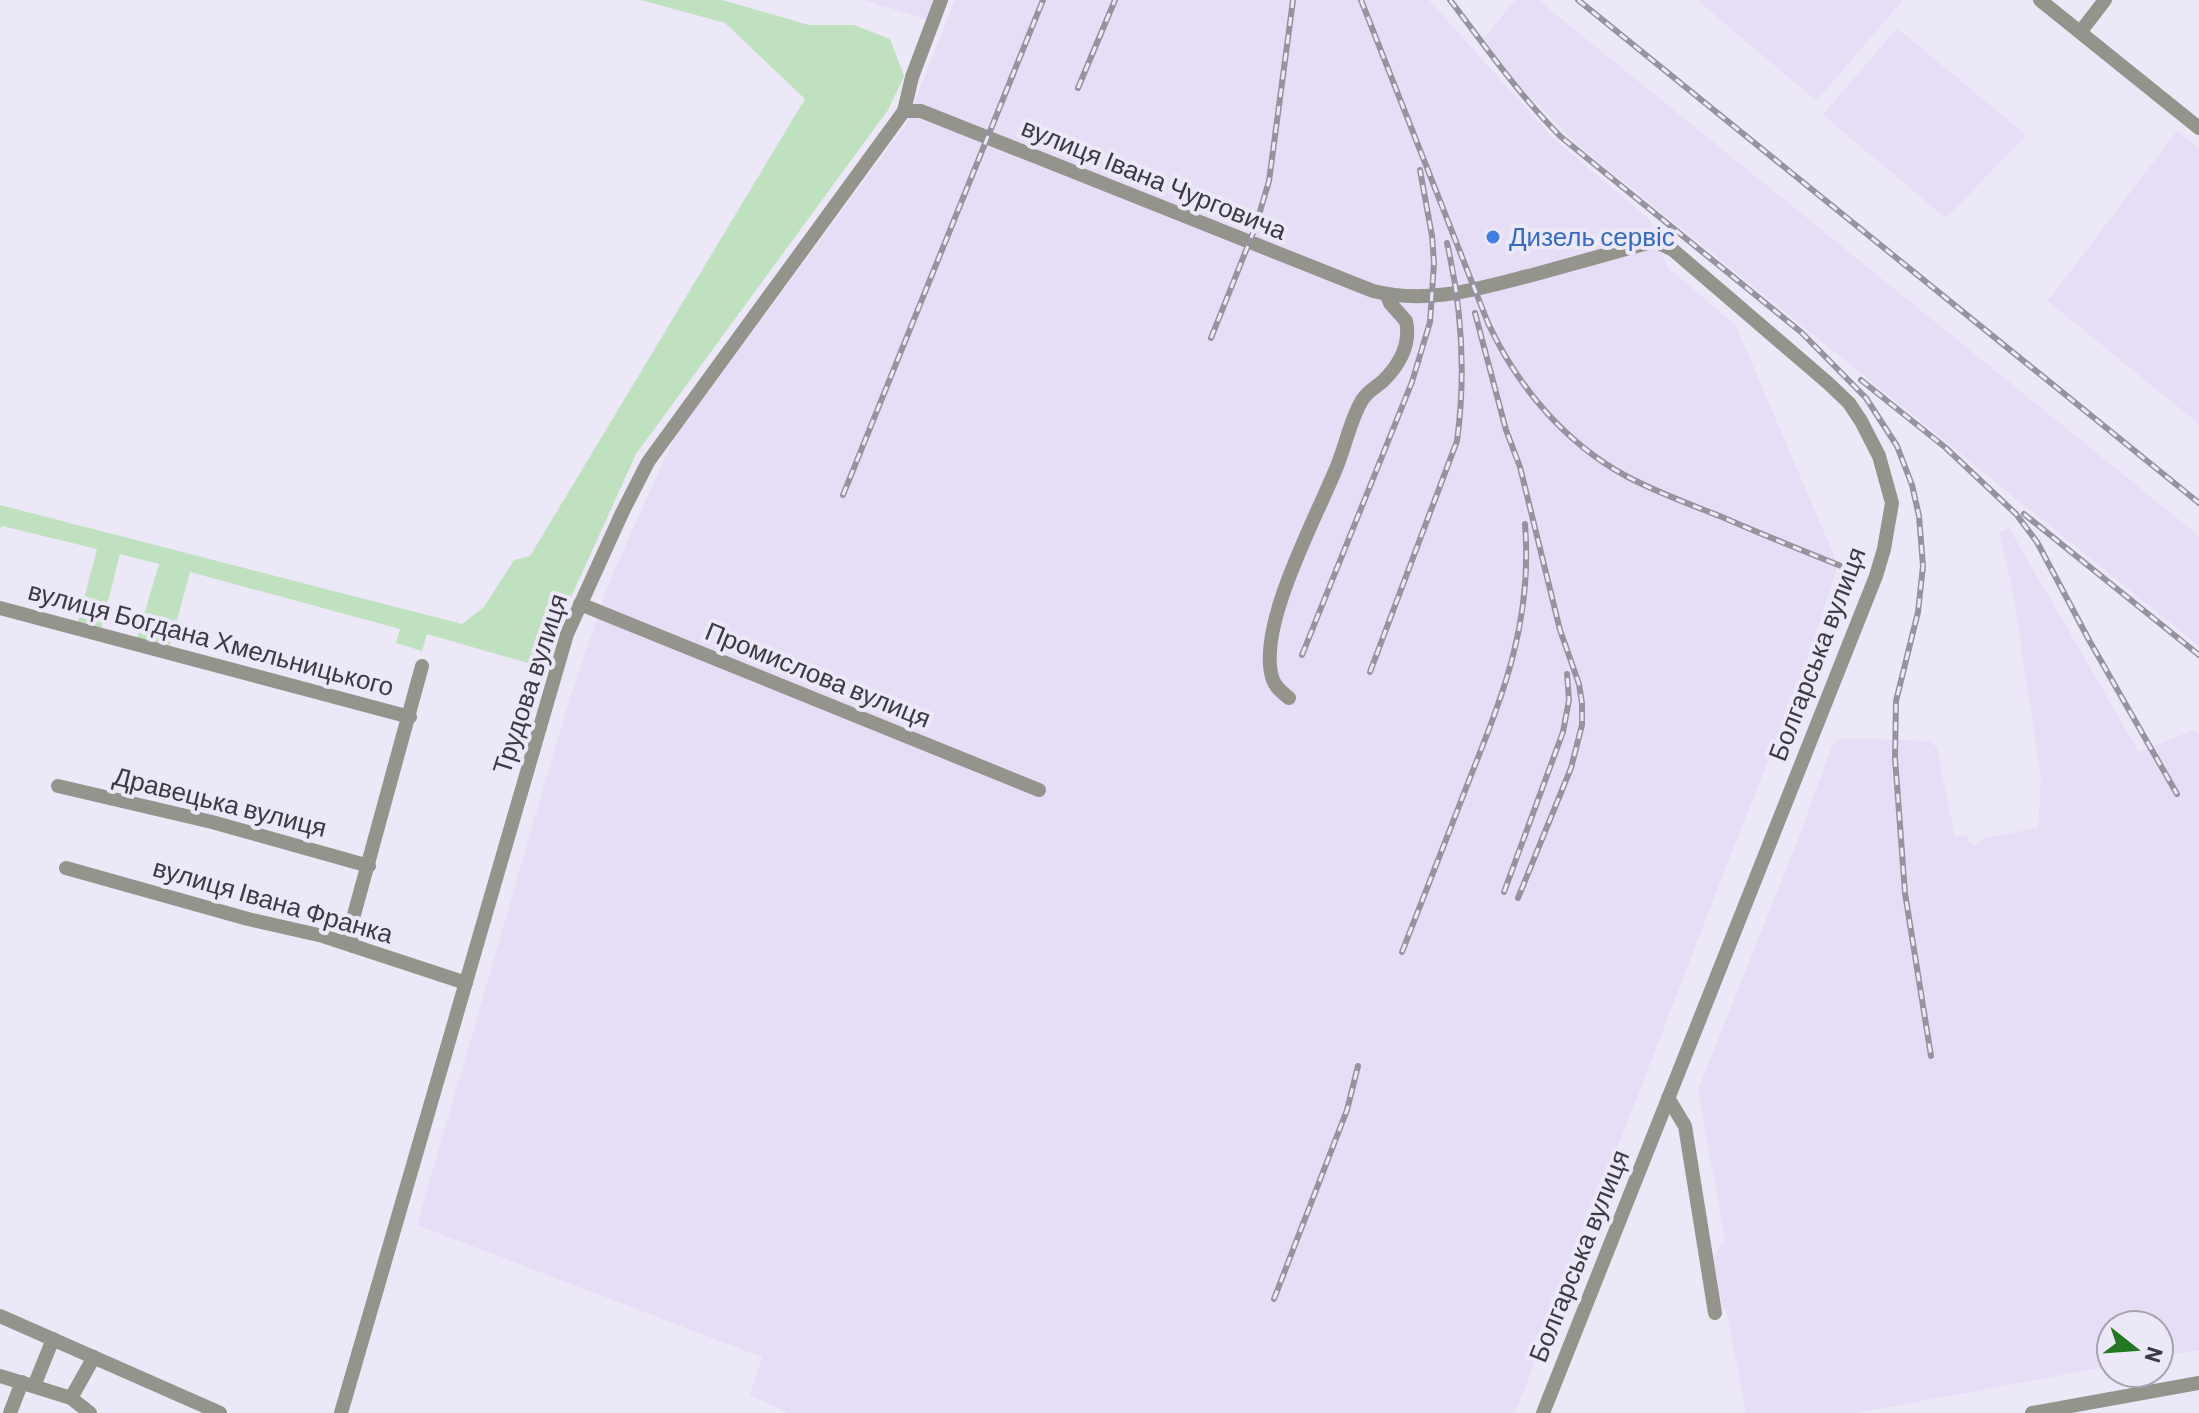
<svg xmlns="http://www.w3.org/2000/svg" width="2199" height="1413" font-family="Barlow,sans-serif">
<style>
.built{fill:#e5def6}
.green{fill:#c0e1bf}
.lines{fill:none;stroke-linecap:round;stroke-linejoin:round}
.minor{stroke:#94938c;stroke-width:14}
.rail-casing{stroke:#96939f;stroke-width:6}
.rail{stroke:#ece8f8;stroke-width:3;stroke-dasharray:9;stroke-linecap:butt}
.shop-dot{fill:#3f7fe0;stroke:#ece8f8;stroke-width:3}
.labels{text-anchor:middle;stroke-width:8;stroke-linejoin:round;paint-order:stroke}
.street-label{font-size:26px;fill:#3d3b42;stroke:#ece8f8}
.shop-label{font-size:26px;fill:#366cbe;stroke:#ece8f8;text-anchor:start}
</style>
<rect width="100%" height="100%" fill="#ece8f8"/>
<g class="built">
<path d="M865,0H934L927,20Z"/>
<path d="M955,0H1429L1553,138L1651,221L1667,267L1736,326L1838,565L1804,671L1731,854L1515,1413H788L750,1395L762,1357L417,1225L564,717L610,580L674,438L906,124Z"/>
<path d="M1515,0H1538L2199,536V646L1572,140L1522,88L1484,39Z"/>
<path d="M1697,0H1903L1819,98L1814,99Z"/>
<path d="M1897,28L2026,135L1946,218L1823,115Z"/>
<path d="M2177,131L2199,148V424L2048,301Z"/>
<path d="M2009,528L2139,752L2194,730L2199,734V1350L2159,1357V1325H2111V1366L1856,1413H1746L1726,1309L1716,1305L1710,1260L1725,1240L1698,1090L1797,842L1832,746L1836,741L1843,738L1930,741L1937,748L1955,837L1967,835L1968,841L1975,845L1985,838L2038,828L2041,780L2014,597L1999,533Z"/>
</g>
<path class="green" d="M641,0H722L809,25H854L890,39L904,76L888,110L636,454L557,628L545,668L427,634L422,651L396,643L400,629L190,572L168,653L135,645L159,564L120,554L99,636L76,629L97,549L2,526L0,530V505L462,624L484,607L514,560L530,556L805,99L725,23Z"/>
<g class="lines">
<g class="minor">
<path d="M2040,0L2199,128"/>
<path d="M2081,31L2105,0"/>
<path d="M904,111H921L1373,291C1429,305 1481,288 1536,274C1576,263 1615,252 1655,241L1673,250L1828,383L1849,403L1861,421L1879,456L1892,503L1884,549L1876,576L1543,1413"/>
<path d="M580,604L1039,790"/>
<path d="M0,608L410,717"/>
<path d="M1289,698C1283,693 1276,688 1273,680C1255,630 1315,520 1335,471C1345,449 1349,423 1361,402C1366,392 1375,388 1383,381C1399,365 1411,344 1406,321L1390,303L1387,295"/>
<path d="M58,786L212,822L369,866"/>
<path d="M66,868L248,919L323,936L466,983"/>
<path d="M353,946L349,933L422,666"/>
<path d="M1668,1098L1685,1126L1715,1313"/>
<path d="M0,1316L220,1413"/>
<path d="M0,1376L71,1398L90,1413"/>
<path d="M34,1386L53,1339"/>
<path d="M71,1398L94,1357"/>
<path d="M10,1413L22,1382"/>
<path d="M341,1413L567,634L622,513L648,462L904,111L912,77L941,0"/>
<path d="M2032,1413L2199,1383"/>
</g>
<g class="rail-casing">
<g id="rail">
<path d="M1361,0L1488,323C1517,386 1565,443 1626,476C1656,492 1689,504 1722,517C1761,534 1801,550 1841,566"/>
<path d="M1450,0C1486,47 1519,95 1561,137L1801,332L1866,398L1897,446L1912,485L1919,516L1923,566L1918,612L1896,701L1895,758L1905,893L1931,1056"/>
<path d="M1578,0L2199,503"/>
<path d="M1078,88L1115,0"/>
<path d="M1475,313L1506,430L1520,467L1560,630L1579,684L1582,703V725L1571,768L1518,898"/>
<path d="M1211,338L1255,228L1269,181L1293,0"/>
<path d="M1861,380L1946,448L2016,514L2037,542L2089,640L2177,794"/>
<path d="M843,495L1043,0"/>
<path d="M2024,514L2199,655"/>
<path d="M1302,655L1412,382L1430,322L1434,263L1432,236L1420,170"/>
<path d="M1370,672L1457,441C1466,374 1462,308 1447,243"/>
<path d="M1504,892L1563,732L1569,700L1567,674"/>
<path d="M1402,952C1423,898 1445,843 1466,788C1502,697 1533,624 1525,524"/>
<path d="M1274,1299L1347,1110L1358,1066"/>
</g>
</g>
<use href="#rail" class="rail"/>
</g>
<circle class="shop-dot" cx="1493" cy="237" r="8"/>
<g class="labels">
<g class="street-label">
<text transform="translate(1154 179) rotate(22)" y="9">вулиця Івана Чурговича</text>
<text transform="translate(211 639) rotate(15)" y="9">вулиця Богдана Хмельницького</text>
<text transform="translate(1817 654) rotate(-69)" y="9">Болгарська вулиця</text>
<text transform="translate(818 675) rotate(22)" y="9">Промислова вулиця</text>
<text transform="translate(530 684) rotate(-72)" y="9">Трудова вулиця</text>
<text transform="translate(220 802) rotate(14)" y="9">Дравецька вулиця</text>
<text transform="translate(273 901) rotate(16)" y="9">вулиця Івана Франка</text>
<text transform="translate(1579 1256) rotate(-68)" y="9">Болгарська вулиця</text>
</g>
<g class="shop-label">
<text x="1509" y="246">Дизель сервіс</text>
</g>
</g>
<g transform="translate(2135 1349) rotate(107)"><circle r="38" fill="#ece8f8" stroke="#a6a3af" stroke-width="2"/>
<path d="M0-6L14 30L0 20L-14 30Z" fill="#237722"/>
<text y="-12" font-size="22" font-weight="bold" text-anchor="middle" fill="#3d3b42">N</text>
</g>
</svg>
